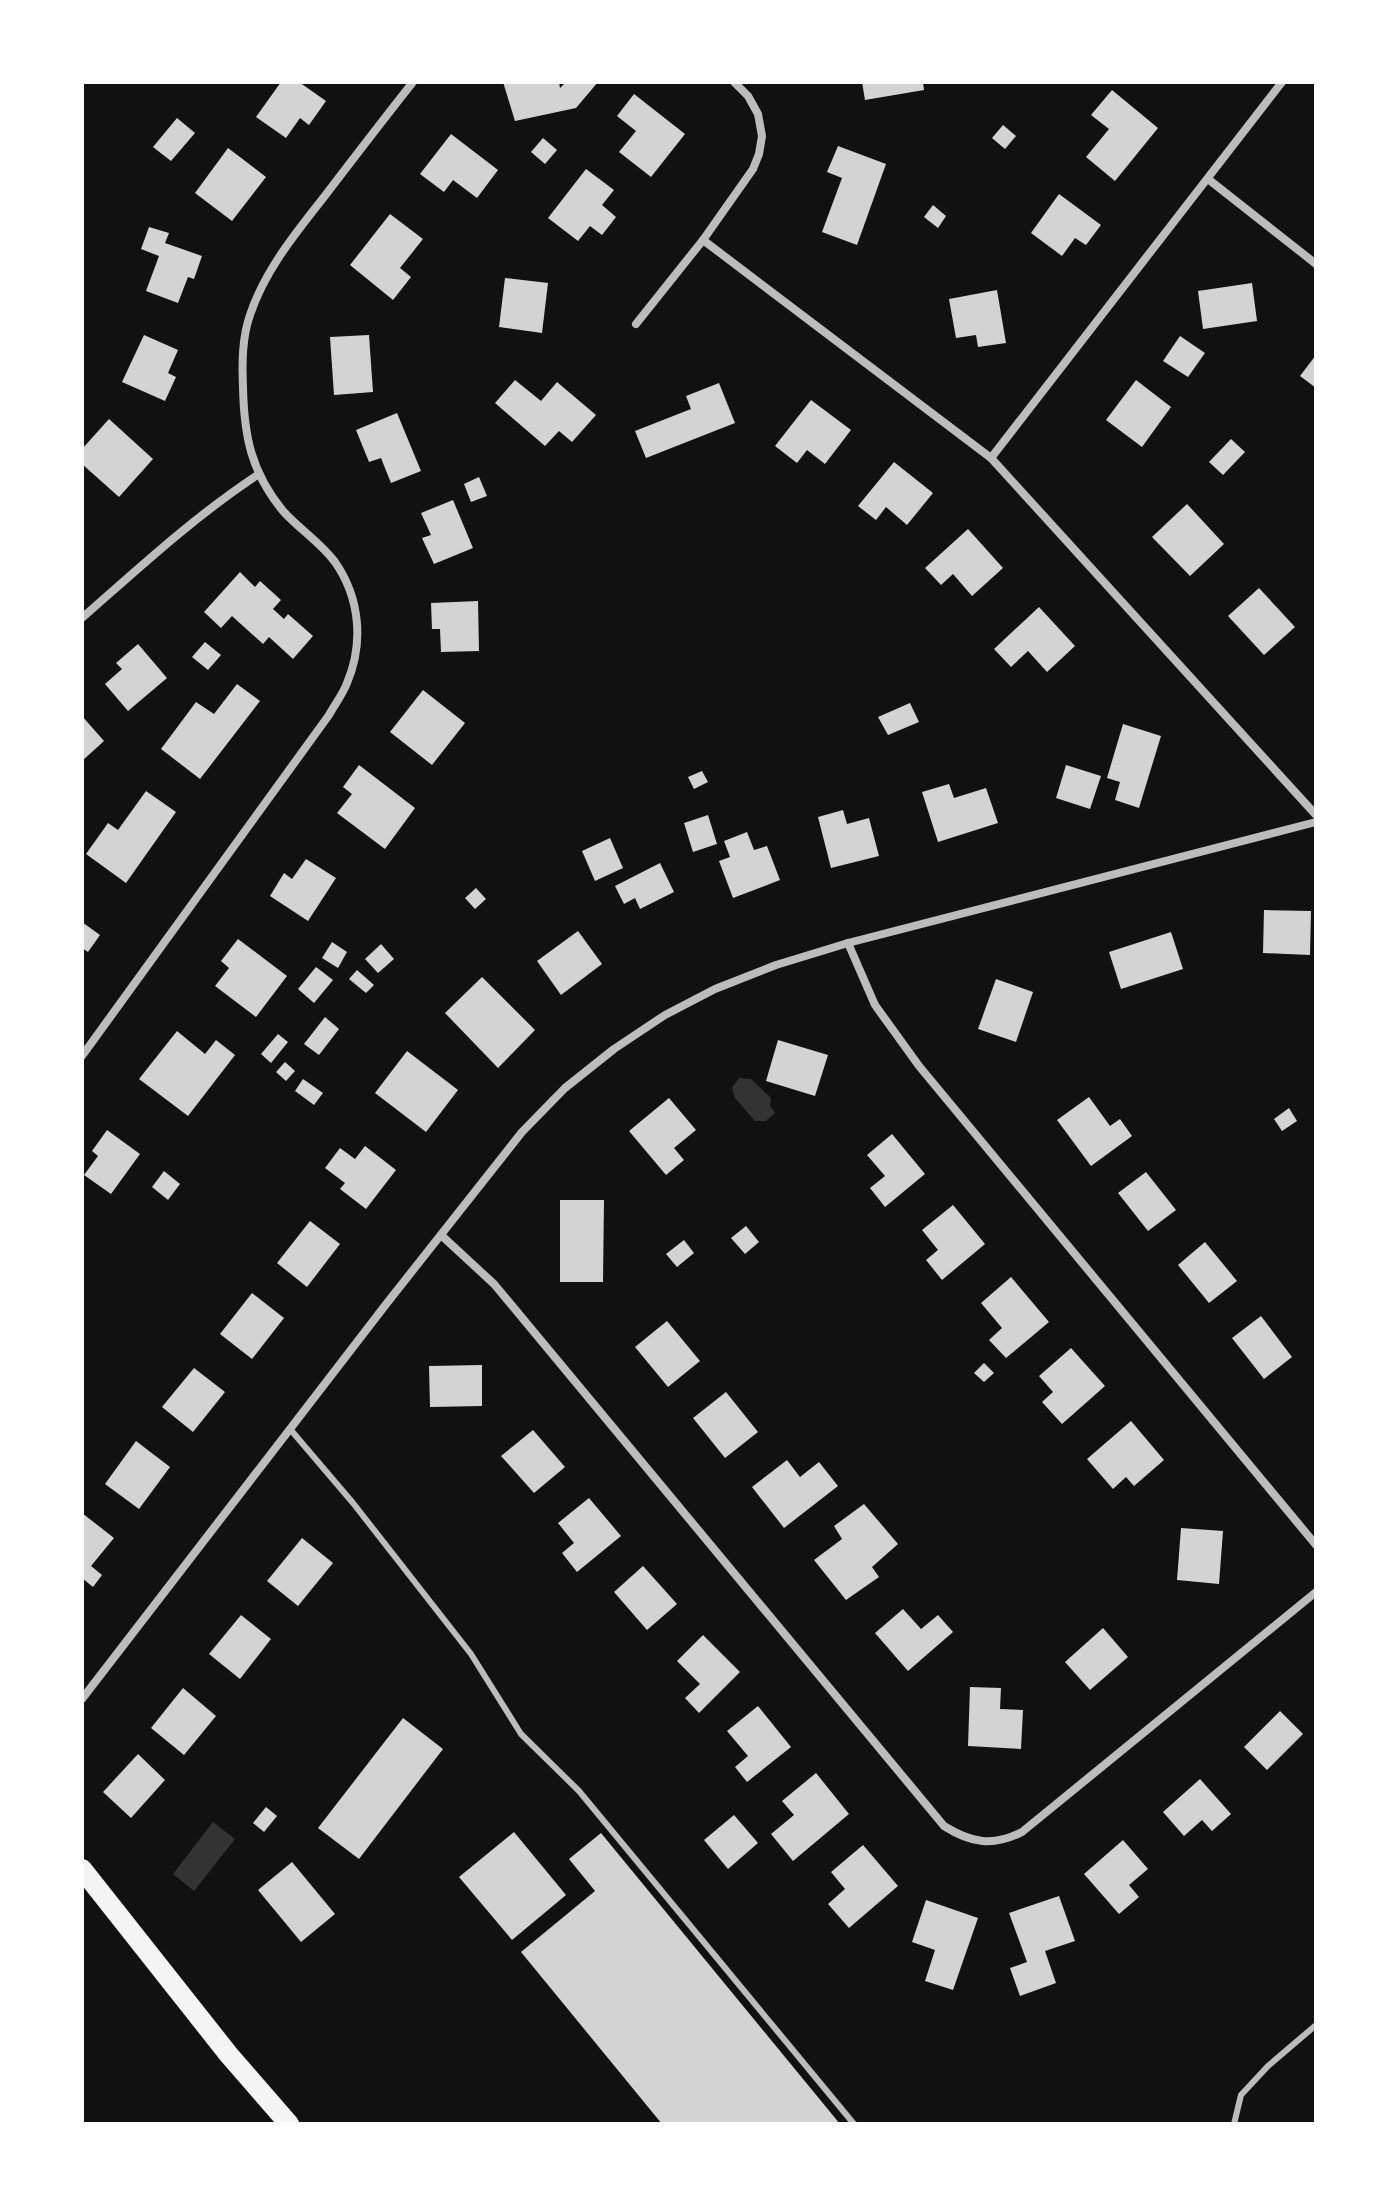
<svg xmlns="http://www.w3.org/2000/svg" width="1398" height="2206" font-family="'Archivo Narrow',sans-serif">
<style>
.water{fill:#333}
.building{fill:#d3d3d3}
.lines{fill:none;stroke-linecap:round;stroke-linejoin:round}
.service{stroke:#bcbcbc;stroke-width:6}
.minor{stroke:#bcbcbc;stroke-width:8}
.primary{stroke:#f5f5f5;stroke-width:20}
</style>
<rect width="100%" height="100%" fill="#111"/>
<g class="water">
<path d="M739,1078L751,1079L771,1098L770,1106L775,1113L766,1121H755L735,1098L732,1088Z"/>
<path d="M213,1822L235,1839L194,1891L173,1874Z"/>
</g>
<g class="building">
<path d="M281,82H299L326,101L309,125L300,118L286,138L256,117Z"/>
<path d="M503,82H559L560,88L566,82H598L576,108L515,121Z"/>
<path d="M862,82H923L924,90L865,100Z"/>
<path d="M1112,90L1158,128L1115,181L1086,157L1109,129L1091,115Z"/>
<path d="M634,94L685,134L651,177L619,152L636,131L617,116Z"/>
<path d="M177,118L195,133L171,161L153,147Z"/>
<path d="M1003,125L1016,136L1005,149L992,138Z"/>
<path d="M451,134L498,170L477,198L453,180L444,192L420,174Z"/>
<path d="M543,138L557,150L545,164L531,152Z"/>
<path d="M838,146L886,164L857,245L822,232L842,178L827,172Z"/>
<path d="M228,148L266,177L232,221L195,193Z"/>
<path d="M586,169L614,190L602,205L616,217L602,235L590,226L578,241L548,218Z"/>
<path d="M1059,194L1101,225L1086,245L1075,238L1062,256L1031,233Z"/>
<path d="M933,205L946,216L938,228L924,217Z"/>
<path d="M390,214L423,239L400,268L411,277L393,300L350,265Z"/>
<path d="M149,227L169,233L165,243L202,256L194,279L188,277L178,303L146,291L159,256L141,249Z"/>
<path d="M505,278L548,283L542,333L499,327Z"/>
<path d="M1252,283L1257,321L1203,329L1198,291Z"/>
<path d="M997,290L1006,343L978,347L976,335L956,338L949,299Z"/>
<path d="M144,335L178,350L168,373L176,377L165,401L122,382Z"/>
<path d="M369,335L373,392L334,395L330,337Z"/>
<path d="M1180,336L1205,353L1188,377L1163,361Z"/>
<path d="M1316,355V388L1300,376Z"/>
<path d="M515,380L541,401L557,382L596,415L572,442L559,431L545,446L495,403Z"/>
<path d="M1136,380L1171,407L1142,447L1106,420Z"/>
<path d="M719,383L735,423L646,458L635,431L691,409L686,396Z"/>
<path d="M811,400L851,430L825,464L807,450L797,463L775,446Z"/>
<path d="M397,413L421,471L391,483L381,458L369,462L356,430Z"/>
<path d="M109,419L153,459L119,497L82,464V449Z"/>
<path d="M1231,439L1245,452L1223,475L1209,462Z"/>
<path d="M894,462L933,493L907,525L886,507L876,520L858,506Z"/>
<path d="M479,477L487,496L471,502L464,484Z"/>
<path d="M453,500L473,548L434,564L422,538L431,535L421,513Z"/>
<path d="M1187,504L1224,544L1190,576L1152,537Z"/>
<path d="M968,529L1003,568L972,596L953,574L941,585L925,568Z"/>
<path d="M240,572L255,587L260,581L281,600L273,609L284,619L288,614L313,636L293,659L269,637L263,644L232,616L221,628L204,612Z"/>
<path d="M1259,588L1295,627L1264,655L1228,616Z"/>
<path d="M478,601L479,651L441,652L440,629H432L431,603Z"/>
<path d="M1039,607L1075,646L1047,672L1028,651L1011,667L994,649Z"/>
<path d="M205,642L221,655L208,670L192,657Z"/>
<path d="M138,644L167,678L128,711L105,684L122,669L116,663Z"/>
<path d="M237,684L260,701L200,779L161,749L196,702L214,714Z"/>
<path d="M423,690L465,723L432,765L390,732Z"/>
<path d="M910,703L919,722L888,735L878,717Z"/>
<path d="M82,716L104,741L82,761Z"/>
<path d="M1123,724L1161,736L1139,808L1115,800L1120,782L1107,778Z"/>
<path d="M359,765L415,808L385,849L337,813L352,794L343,787Z"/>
<path d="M1066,765L1101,776L1090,809L1056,798Z"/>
<path d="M702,771L708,782L694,789L688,777Z"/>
<path d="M949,784L954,798L986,788L998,823L938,842L922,792Z"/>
<path d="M146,791L176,812L126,883L86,854L108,823L118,830Z"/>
<path d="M843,810L847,824L869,818L879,856L831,868L818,817Z"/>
<path d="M708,815L717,844L693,852L684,823Z"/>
<path d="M747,832L754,850L767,846L780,880L733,898L719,861L730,857L724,841Z"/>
<path d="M610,838L623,868L595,881L582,851Z"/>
<path d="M306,859L336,878L308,921L270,896L284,873L292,879Z"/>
<path d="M660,863L674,892L640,909L635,898L624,904L615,886Z"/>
<path d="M476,888L486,899L475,909L465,898Z"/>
<path d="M1264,910L1311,911L1310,955L1263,953Z"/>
<path d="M82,922L100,935L88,952L82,948Z"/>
<path d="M578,931L602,964L561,995L537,961Z"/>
<path d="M1171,932L1183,969L1121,989L1109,952Z"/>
<path d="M238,939L287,976L256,1017L215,986L229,968L221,961Z"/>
<path d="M332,942L347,952L338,968L322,958Z"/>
<path d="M381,944L394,959L378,973L365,959Z"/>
<path d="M316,967L333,980L314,1003L298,989Z"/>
<path d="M357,970L374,985L366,993L349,979Z"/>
<path d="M482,977L535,1030L498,1068L445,1013Z"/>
<path d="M996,979L1033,992L1016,1042L978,1029Z"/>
<path d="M325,1017L339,1029L319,1055L304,1044Z"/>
<path d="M177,1031L205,1054L216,1040L235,1055L188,1116L139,1079Z"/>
<path d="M278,1034L288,1042L271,1063L261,1054Z"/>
<path d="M778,1040L828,1055L815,1096L766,1081Z"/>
<path d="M407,1051L458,1090L426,1132L375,1093Z"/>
<path d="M285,1062L295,1071L286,1081L276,1072Z"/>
<path d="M303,1079L323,1093L314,1105L295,1091Z"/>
<path d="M1089,1097L1110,1126L1120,1119L1132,1136L1091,1166L1057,1120Z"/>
<path d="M669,1098L696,1130L674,1148L684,1160L666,1175L629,1131Z"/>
<path d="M1289,1108L1297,1121L1282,1131L1274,1119Z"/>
<path d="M107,1130L140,1154L111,1194L84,1175L98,1156L92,1151Z"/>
<path d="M892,1134L925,1174L885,1207L870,1188L885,1176L867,1155Z"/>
<path d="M365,1146L396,1170L366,1209L340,1189L345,1183L325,1168L340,1148L355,1159Z"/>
<path d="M164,1171L180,1184L168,1200L152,1187Z"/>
<path d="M1146,1172L1176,1210L1148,1231L1118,1193Z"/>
<path d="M560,1200H604L603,1282H560Z"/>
<path d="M953,1205L985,1244L942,1280L926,1260L938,1250L922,1230Z"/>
<path d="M310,1221L340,1244L307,1287L277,1263Z"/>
<path d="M746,1226L759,1242L745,1254L731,1238Z"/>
<path d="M684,1240L694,1253L677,1267L666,1254Z"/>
<path d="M1205,1242L1237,1281L1209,1303L1178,1265Z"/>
<path d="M1011,1277L1049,1322L1006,1358L989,1340L1002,1328L981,1303Z"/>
<path d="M252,1293L284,1318L252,1359L220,1334Z"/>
<path d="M1261,1316L1292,1357L1264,1379L1232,1338Z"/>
<path d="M667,1321L700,1361L668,1387L635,1347Z"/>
<path d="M1071,1348L1105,1386L1062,1424L1042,1402L1053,1392L1039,1376Z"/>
<path d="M984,1363L994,1373L984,1382L974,1373Z"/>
<path d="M482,1365V1406L430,1407L429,1366Z"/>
<path d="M194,1368L225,1392L193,1432L162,1407Z"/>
<path d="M726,1392L758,1432L725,1458L693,1418Z"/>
<path d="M1131,1421L1164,1460L1134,1486L1126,1477L1113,1489L1087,1459Z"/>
<path d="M533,1430L565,1467L534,1493L501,1456Z"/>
<path d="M136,1441L170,1467L139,1509L105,1484Z"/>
<path d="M787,1460L800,1477L819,1462L838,1486L784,1528L752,1487Z"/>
<path d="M589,1498L621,1536L577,1572L562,1553L574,1543L558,1523Z"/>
<path d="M864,1504L898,1544L872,1567L879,1577L846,1600L814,1560L842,1539L834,1526Z"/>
<path d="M82,1513L114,1538L91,1566L102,1575L93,1587L82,1578Z"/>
<path d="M1181,1528L1223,1531L1219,1584L1177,1580Z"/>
<path d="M302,1538L333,1563L298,1606L267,1581Z"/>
<path d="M643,1566L677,1604L647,1630L614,1592Z"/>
<path d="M903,1609L921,1629L938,1615L953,1632L908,1671L875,1633Z"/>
<path d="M241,1615L271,1639L240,1679L209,1654Z"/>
<path d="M1103,1628L1128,1657L1090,1690L1065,1662Z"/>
<path d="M703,1635L740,1672L699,1713L685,1698L700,1684L677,1661Z"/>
<path d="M970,1687L1001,1688L1000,1709L1023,1710L1021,1749L968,1746Z"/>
<path d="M183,1688L216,1716L184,1755L151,1728Z"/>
<path d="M758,1706L791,1747L747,1782L735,1767L748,1756L727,1731Z"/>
<path d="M1280,1711L1303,1734L1267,1770L1244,1747Z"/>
<path d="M403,1718L443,1749L359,1859L318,1828Z"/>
<path d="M138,1754L165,1780L131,1818L103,1792Z"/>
<path d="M816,1773L849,1814L793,1861L771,1834L794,1815L782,1801Z"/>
<path d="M1200,1779L1231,1814L1212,1831L1202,1820L1184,1836L1163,1812Z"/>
<path d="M266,1807L277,1816L264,1832L253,1823Z"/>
<path d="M734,1815L758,1843L728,1869L704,1840Z"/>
<path d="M514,1832L566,1895L512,1940L459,1877Z"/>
<path d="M601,1833L840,2124H662L521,1952L595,1891L569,1859Z"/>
<path d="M1123,1840L1148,1869L1129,1885L1139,1897L1119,1914L1084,1874Z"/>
<path d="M863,1845L898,1886L849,1928L828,1904L845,1889L831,1872Z"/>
<path d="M292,1862L335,1914L301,1942L258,1890Z"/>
<path d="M1059,1896L1075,1941L1045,1951L1056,1983L1020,1996L1010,1968L1027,1962L1009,1913Z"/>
<path d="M926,1900L978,1918L953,1990L925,1981L935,1950L912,1942Z"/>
</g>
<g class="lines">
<g class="service">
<path d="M290,1429L353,1503L471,1654L521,1734L579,1791L854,2124"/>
<path d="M1234,2124L1241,2095L1268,2066L1316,2025"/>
</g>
<g class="minor">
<path d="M1208,179L1316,264"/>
<path d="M703,240L991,458L1316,815"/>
<path d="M636,324L703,240L753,169L759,154L762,136L758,114L748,96L734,82"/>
<path d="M991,458L1282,82"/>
<path d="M82,618C140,567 195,516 259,474"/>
<path d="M848,943L875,1005L919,1066L1316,1545"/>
<path d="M82,1056L329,715C335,704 343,694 347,683C364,643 360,598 335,562C320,542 299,529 283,511C251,472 244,436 243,387C242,363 242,338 250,315C265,270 295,234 324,197C353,159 383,120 413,82"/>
<path d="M441,1235L494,1284L944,1826C971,1843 993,1847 1022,1832L1316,1592"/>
<path d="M82,1699L387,1303L522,1132L565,1088L614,1049L665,1015L715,989L776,965L848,943L1316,822"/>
</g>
<path class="primary" d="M82,1869L229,2055L289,2124"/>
</g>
<rect width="1398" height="2206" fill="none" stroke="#ffffff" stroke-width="168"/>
</svg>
